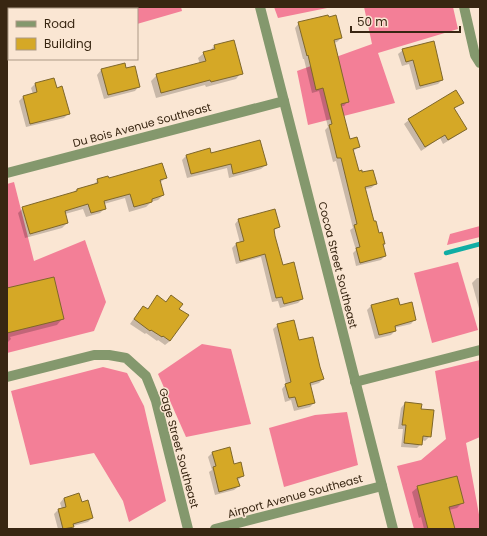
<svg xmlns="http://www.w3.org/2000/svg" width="487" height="536" font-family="Poppins,sans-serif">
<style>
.forest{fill:#f37f97}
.shadow{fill:#0003}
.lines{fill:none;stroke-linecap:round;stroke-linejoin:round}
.stream{stroke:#10ada4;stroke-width:4.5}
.building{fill:#d5a826;stroke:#7f672a}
.street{stroke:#84986d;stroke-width:10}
.labels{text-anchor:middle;stroke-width:3;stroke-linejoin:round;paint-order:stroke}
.street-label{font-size:11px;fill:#382612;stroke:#fae6d3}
</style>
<rect width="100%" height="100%" fill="#fae6d3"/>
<g class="forest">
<path d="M23,7H181L182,11L137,24V9H23Z"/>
<path d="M274,7H332L278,18Z"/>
<path d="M364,7H453L458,29L378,53L395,103L308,125L297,71L372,44Z"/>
<path d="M14,182L34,261L85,240L106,302L94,331L7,353V184Z"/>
<path d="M480,226V237L447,245L450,234Z"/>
<path d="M458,262L478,330L432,343L414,273Z"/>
<path d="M202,344L231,349L251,424L186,437L158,374Z"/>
<path d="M480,360V437L466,443L480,520V529H414L397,466L421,460L446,439L435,371Z"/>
<path d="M103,367L127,373L144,406L166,501L129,522L123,501L94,453L30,465L11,391Z"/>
<path d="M347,412L358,465L284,487L269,428L315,415Z"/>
</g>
<g class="shadow">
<path d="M7,7H12L13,9H9V26L7,27Z"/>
<path d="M299,23L341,38L337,42L334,43L348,101L344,106H341L349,140L359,147L352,152L358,172L376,184L371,188L365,189L373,223L384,243L382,245L385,256L381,260L356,266L353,253L356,250L350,230L353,228L336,161L333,162L325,130L328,127L319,91L312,93L304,59H303L295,28Z"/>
<path d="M214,46L241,73L236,79L206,87L205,85L156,98L151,81L157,75L200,64L198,58L204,53L209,52Z"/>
<path d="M403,50L442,80L438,84L416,90L409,64L402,66L398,54Z"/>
<path d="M124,64L125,69L139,86L135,91L104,99L97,75L101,70Z"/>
<path d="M53,79L56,89L68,114L64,118L26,127L19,101L23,97L33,94L31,88L35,84Z"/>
<path d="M463,102L454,109L466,129L461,133L443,144L440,138L421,151L404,124L409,120Z"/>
<path d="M210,154L266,165L261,169L229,178L227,168L187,178L182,160L186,156Z"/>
<path d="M165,178L160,183L163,195L158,200L151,202L146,207L129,212L125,198L104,204L105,208L100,213L86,217L83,209L65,214L67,223L62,228L25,238L18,213L23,208L73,193L77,189L93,185L98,180Z"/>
<path d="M239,219L279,227L273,231L282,266L302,299L298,303L280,308L278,301L272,302L261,257L236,264L232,248L236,244L240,243L235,224Z"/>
<path d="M477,278H480V312L472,283Z"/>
<path d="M7,296L63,318L57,325L10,337L11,339L7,343Z"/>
<path d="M157,297L165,303L171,297L178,309L170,341L165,345L158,340L157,341L146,333L145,334L130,324L139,311L143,307L147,310Z"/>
<path d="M371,306L415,319L411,324L394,328L395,331L391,335L375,339L367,310Z"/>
<path d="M278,325L298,341L323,379L319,383L310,386L314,403L310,407L294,411L291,400L285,402L282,389L286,384L273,329Z"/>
<path d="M405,403L420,410L430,436L425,441L422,440L421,444L417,448L401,447L403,429H398L401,408Z"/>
<path d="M212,453L233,465L243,476L237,481L239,486L234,490L215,495L209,472L212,470L208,457Z"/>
<path d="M418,487L462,503L457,508L449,510L454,529H424L421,517L419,518L412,492Z"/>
<path d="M64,498L81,503L92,518L88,522L73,526L71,529H58L54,514L58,510L62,509L60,503Z"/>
</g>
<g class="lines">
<path class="stream" d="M446,253L480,244"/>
</g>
<g class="building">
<path d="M328,15L329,17L336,15L342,38L334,40L349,102L341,104L350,139L357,137L360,147L353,149L359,171L362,170V172L373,170L377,184L365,187L374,221H376L379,233L382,232L385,244H383L386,256L360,263L356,248L360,247L354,225L357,224L341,158H337L329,125L332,124L323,88L316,90L308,55L307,56L298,22Z"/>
<path d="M234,40L243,74L211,82L210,80L161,93L156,74L206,61L203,52L215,49L214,45Z"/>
<path d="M434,41L443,80L420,86L413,60L406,62L402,49Z"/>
<path d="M125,63L126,68L135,66L140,87L108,95L101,69Z"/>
<path d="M54,78L57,88L62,86L70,114L30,124L23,96L37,92L35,83Z"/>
<path d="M456,90L464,103L454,108L467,129L448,140L445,135L425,147L408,119Z"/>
<path d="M260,140L267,165L233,174L231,164L191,174L186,155L210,148L211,153Z"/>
<path d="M162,163L167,178L160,180L164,195L152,199V202L134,207L130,194L104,201L106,209L91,213L88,204L65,211L68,223L30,234L22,207L77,191V189L98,183L97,179L108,176L109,178Z"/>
<path d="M275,209L280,227L274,229L275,236L283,265L294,262L303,299L284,304L282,297L276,298L265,254L240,261L236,243L244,241L238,219Z"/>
<path d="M54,277L64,319L7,333V288Z"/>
<path d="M157,295L166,302L171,295L183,304L179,309L189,315L170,341L163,336L162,337L151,330L150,331L134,319L143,306L148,309Z"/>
<path d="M398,298L400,305L412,302L416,320L395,326L396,331L379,335L371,305Z"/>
<path d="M294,320L299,340L313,337L320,367L324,379L310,383L315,403L298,407L295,397L289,398L285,384L291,382L277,324Z"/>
<path d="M405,402L422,404L421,409L434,410L431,437L423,436L422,445L404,443L406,425H402Z"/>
<path d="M230,447L234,464L241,462L244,476L237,478L240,486L219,492L213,467L216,466L212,452Z"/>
<path d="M457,476L464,503L449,507L455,529H428L417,486Z"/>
<path d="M79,493L82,502L88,500L93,518L73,524L74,527L63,529L58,509L66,507L64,498Z"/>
</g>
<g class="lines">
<g class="street">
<path d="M260,7L393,529"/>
<path d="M464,7L475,55L480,63"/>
<path d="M7,173L284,101"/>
<path d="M7,377L94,355H109L126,358L146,376L156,401L188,529"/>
<path d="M355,382L480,350"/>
<path d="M215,529L382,486"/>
</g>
</g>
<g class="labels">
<g class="street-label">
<text transform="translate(142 125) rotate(-15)" y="4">Du Bois Avenue Southeast</text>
<text transform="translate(338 265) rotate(76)" y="4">Cocoa Street Southeast</text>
<text transform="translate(179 448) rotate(75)" y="4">Gage Street Southeast</text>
<text transform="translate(295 496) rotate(-15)" y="4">Airport Avenue Southeast</text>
</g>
</g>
<rect width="487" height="536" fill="none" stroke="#382612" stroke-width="16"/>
<rect x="8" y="8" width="130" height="52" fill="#fae6d3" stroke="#ac9986"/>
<rect x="16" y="21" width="20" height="6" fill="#84986d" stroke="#ac9986"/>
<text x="44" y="28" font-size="12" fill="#382612">Road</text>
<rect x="16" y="38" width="20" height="12" fill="#d5a826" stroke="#ac9986"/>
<text x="44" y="48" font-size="12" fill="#382612">Building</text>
<path d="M351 26v6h109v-6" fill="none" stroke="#382612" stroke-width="2"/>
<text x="357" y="26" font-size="12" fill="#382612" stroke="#fae6d3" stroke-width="3" paint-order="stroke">50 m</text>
</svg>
